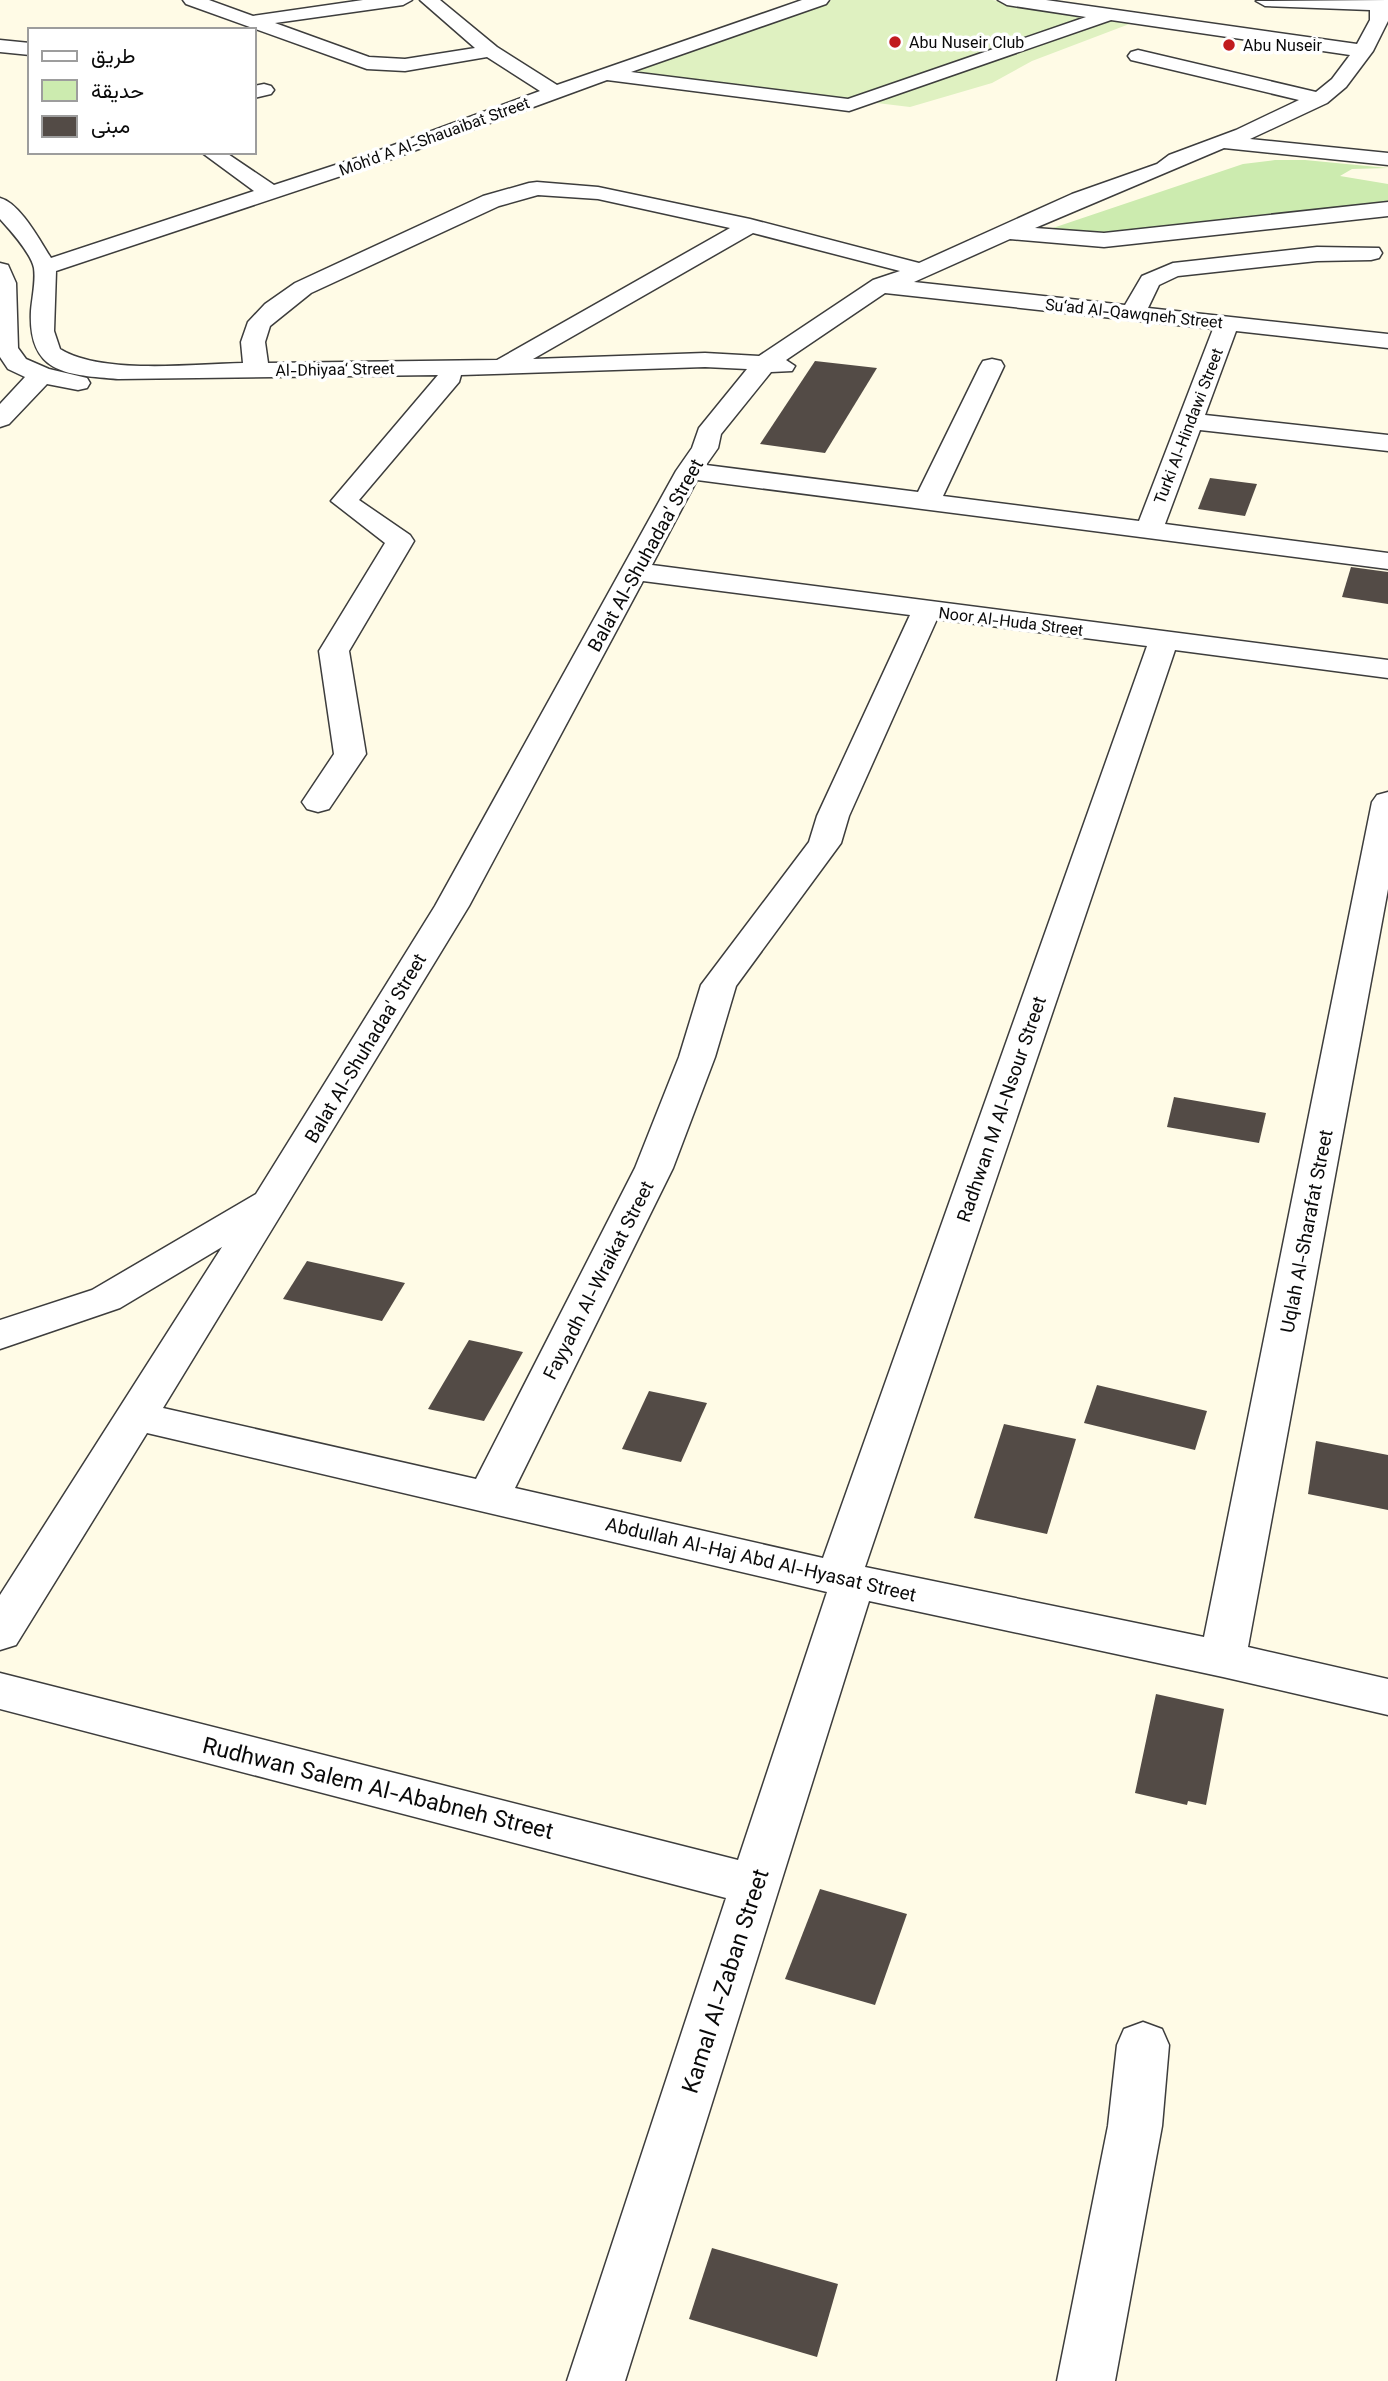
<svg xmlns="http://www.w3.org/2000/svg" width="1388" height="2381" font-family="Georgia,Vazirmatn,serif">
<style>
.green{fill:#ccebaf}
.pitch{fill:#dff1c1}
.building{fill:#534b46}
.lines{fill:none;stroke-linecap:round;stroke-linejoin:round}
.minor-casing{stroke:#3d3d3d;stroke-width:3}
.minor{fill:#fff;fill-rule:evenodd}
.poi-dot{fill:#c11b1e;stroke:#fff;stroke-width:2.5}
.labels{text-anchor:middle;stroke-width:7;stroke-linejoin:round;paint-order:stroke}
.far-poi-label{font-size:16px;fill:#0a0a0a;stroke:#fff;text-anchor:start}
.far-street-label{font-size:16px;fill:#0a0a0a;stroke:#fff}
.street-label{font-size:19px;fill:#0a0a0a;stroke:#fff}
.near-street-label{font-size:23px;fill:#0a0a0a;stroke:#fff}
</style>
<rect width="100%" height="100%" fill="#fffbe6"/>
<path class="green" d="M1275,160H1305L1388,168L1352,169L1340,176L1388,184V205L1101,239L1041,232L1243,164Z"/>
<path class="pitch" d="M832,0H992L1132,23L1032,61L992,83L910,107L620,72Z"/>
<g class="building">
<path d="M815,361L877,368L825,453L760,444Z"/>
<path d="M1210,478L1257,484L1245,516L1198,509Z"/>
<path d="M1351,567L1388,572V604L1342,597Z"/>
<path d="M1174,1097L1266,1113L1259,1143L1167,1127Z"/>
<path d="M307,1261L405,1283L382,1321L283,1299Z"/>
<path d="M469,1340L523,1352L484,1421L428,1409Z"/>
<path d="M1097,1385L1207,1411L1195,1450L1084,1423Z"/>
<path d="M649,1391L707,1403L681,1462L622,1449Z"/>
<path d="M1004,1424L1076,1439L1047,1534L974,1518Z"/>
<path d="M1316,1441L1388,1455V1510L1308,1494Z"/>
<path d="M1156,1694L1224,1709L1206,1805L1188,1801L1187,1805L1135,1793Z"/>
<path d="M820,1889L907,1914L875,2005L785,1979Z"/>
<path d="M712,2248L838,2284L817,2357L689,2319Z"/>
</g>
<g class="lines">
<g class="minor-casing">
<g id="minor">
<path d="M183,0H209L253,16L363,0H412L403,5L275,23L369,57L405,59L475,48L420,0H440L497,47L557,85L802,0H829L826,4L631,72L848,99L1086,17L1007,5L998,0H1046L1357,44L1370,20V10L1265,6L1256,1L1388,0V21L1373,51L1346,87L1327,103L1250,139L1388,153V165L1224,148L1035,228L1104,233L1388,202V216L1104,247L1010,239L914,282L1125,305L1142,276L1173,263L1317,247L1379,248L1382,253L1379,258L1371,260L1317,261L1178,276L1159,285L1148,308L1388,334V348L1236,331L1205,415L1388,435V451L1200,430L1165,524L1388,553V569L697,480L652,565L1388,660V678L1175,650L865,1567L1204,1637L1372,802L1377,795L1388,792V889L1248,1647L1388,1679V1715L1223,1677L869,1601L625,2381H567L726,1898L0,1709V1673L738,1860L827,1592L147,1433L16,1645L0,1650V1595L222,1247L120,1308L0,1349V1320L92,1290L256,1194L435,906L676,471L692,448L699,428L747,369L705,367L461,375L459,382L359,500L410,535L414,541L349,651L366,754L329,809L318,812L307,809L302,802L334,754L319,651L385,543L331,501L438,375L118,379C67,375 28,374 31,311C32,298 36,281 34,268C31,253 10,230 0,219V198C20,203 40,241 51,258L254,191L201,152H225L274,185L372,153L540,91L487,57L405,71L367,69L186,4ZM1111,20L1350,55L1332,79L1316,92L1138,50L1131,52L1128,56L1131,60L1299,100L1236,130L1169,155L1157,164L1072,194L919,263L750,219L598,187L537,182L529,183L483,196L295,283L265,304L248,322L241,342L243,363C193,364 102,375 60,349L54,331L56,271L386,161L607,80L849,111ZM538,195L598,199L730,228L497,360L268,363L265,342L270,326L311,293L499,206ZM753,233L900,271L873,280L759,356L705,353L533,359ZM885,293L1213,329L1139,521L943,496L1004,366L1001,361L992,359L983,361L980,366L918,492L706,465L718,448L721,434L771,372L792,371L795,366L786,360ZM643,581L910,615L817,816L809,842L701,985L679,1057L635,1168L476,1479L163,1408L469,906ZM937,619L1147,646L823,1558L515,1488L673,1168L715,1057L736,986L841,843L849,816Z"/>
<path d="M0,40L30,43V55L0,52Z"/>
<path d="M264,84L271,86L274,90L271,94L254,98V86Z"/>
<path d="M0,263L8,265L16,283L18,348L26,359L49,369L87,378L90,383L87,388L78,390L47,384L9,424L0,427V404L25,377L8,369L0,357Z"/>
<path d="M1143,2022L1162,2029L1169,2045L1162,2126L1115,2381H1057L1108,2126L1117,2045L1124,2029Z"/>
</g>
</g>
<use href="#minor" class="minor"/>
</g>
<g class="poi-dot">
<circle cx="895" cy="42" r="7"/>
<circle cx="1229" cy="45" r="7"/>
</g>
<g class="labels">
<g class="far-poi-label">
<text x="909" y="48">Abu Nuseir Club</text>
<text x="1243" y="51">Abu Nuseir</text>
</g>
<g class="far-street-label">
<text transform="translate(434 136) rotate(-20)" y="6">Moh'd A Al-Shauaibat Street</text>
<text transform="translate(1134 313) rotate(6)" y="6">Su‘ad Al-Qawqneh Street</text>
<text transform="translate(335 369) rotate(-1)" y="6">Al-Dhiyaa‘ Street</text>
<text transform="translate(1188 426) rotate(-69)" y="6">Turki Al-Hindawi Street</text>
<text transform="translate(1011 621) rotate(7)" y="6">Noor Al-Huda Street</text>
</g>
<g class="street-label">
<text transform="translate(645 555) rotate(-61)" y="7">Balat Al-Shuhadaa' Street</text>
<text transform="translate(365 1048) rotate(-59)" y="7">Balat Al-Shuhadaa' Street</text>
<text transform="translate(1001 1109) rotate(-71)" y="7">Radhwan M Al-Nsour Street</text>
<text transform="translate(1306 1231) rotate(-79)" y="7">Uqlah Al-Sharafat Street</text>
<text transform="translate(598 1280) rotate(-63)" y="7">Fayyadh Al-Wraikat Street</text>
<text transform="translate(761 1559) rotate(13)" y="7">Abdullah Al-Haj Abd Al-Hyasat Street</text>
</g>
<g class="near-street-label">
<text transform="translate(378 1788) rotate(14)" y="8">Rudhwan Salem Al-Ababneh Street</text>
<text transform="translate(725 1981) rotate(-72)" y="8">Kamal Al-Zaban Street</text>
</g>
</g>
<rect x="28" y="28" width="228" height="126" fill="#ffffff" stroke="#9d9d9d" stroke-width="2"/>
<rect x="42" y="51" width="35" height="10" fill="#ffffff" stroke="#9d9d9d" stroke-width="2"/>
<text x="91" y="63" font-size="21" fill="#0a0a0a">طريق</text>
<rect x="42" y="80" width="35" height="21" fill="#ccebaf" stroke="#9d9d9d" stroke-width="2"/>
<text x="91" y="98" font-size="21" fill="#0a0a0a">حديقة</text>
<rect x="42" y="116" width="35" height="21" fill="#534b46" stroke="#9d9d9d" stroke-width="2"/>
<text x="91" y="133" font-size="21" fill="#0a0a0a">مبنى</text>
</svg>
